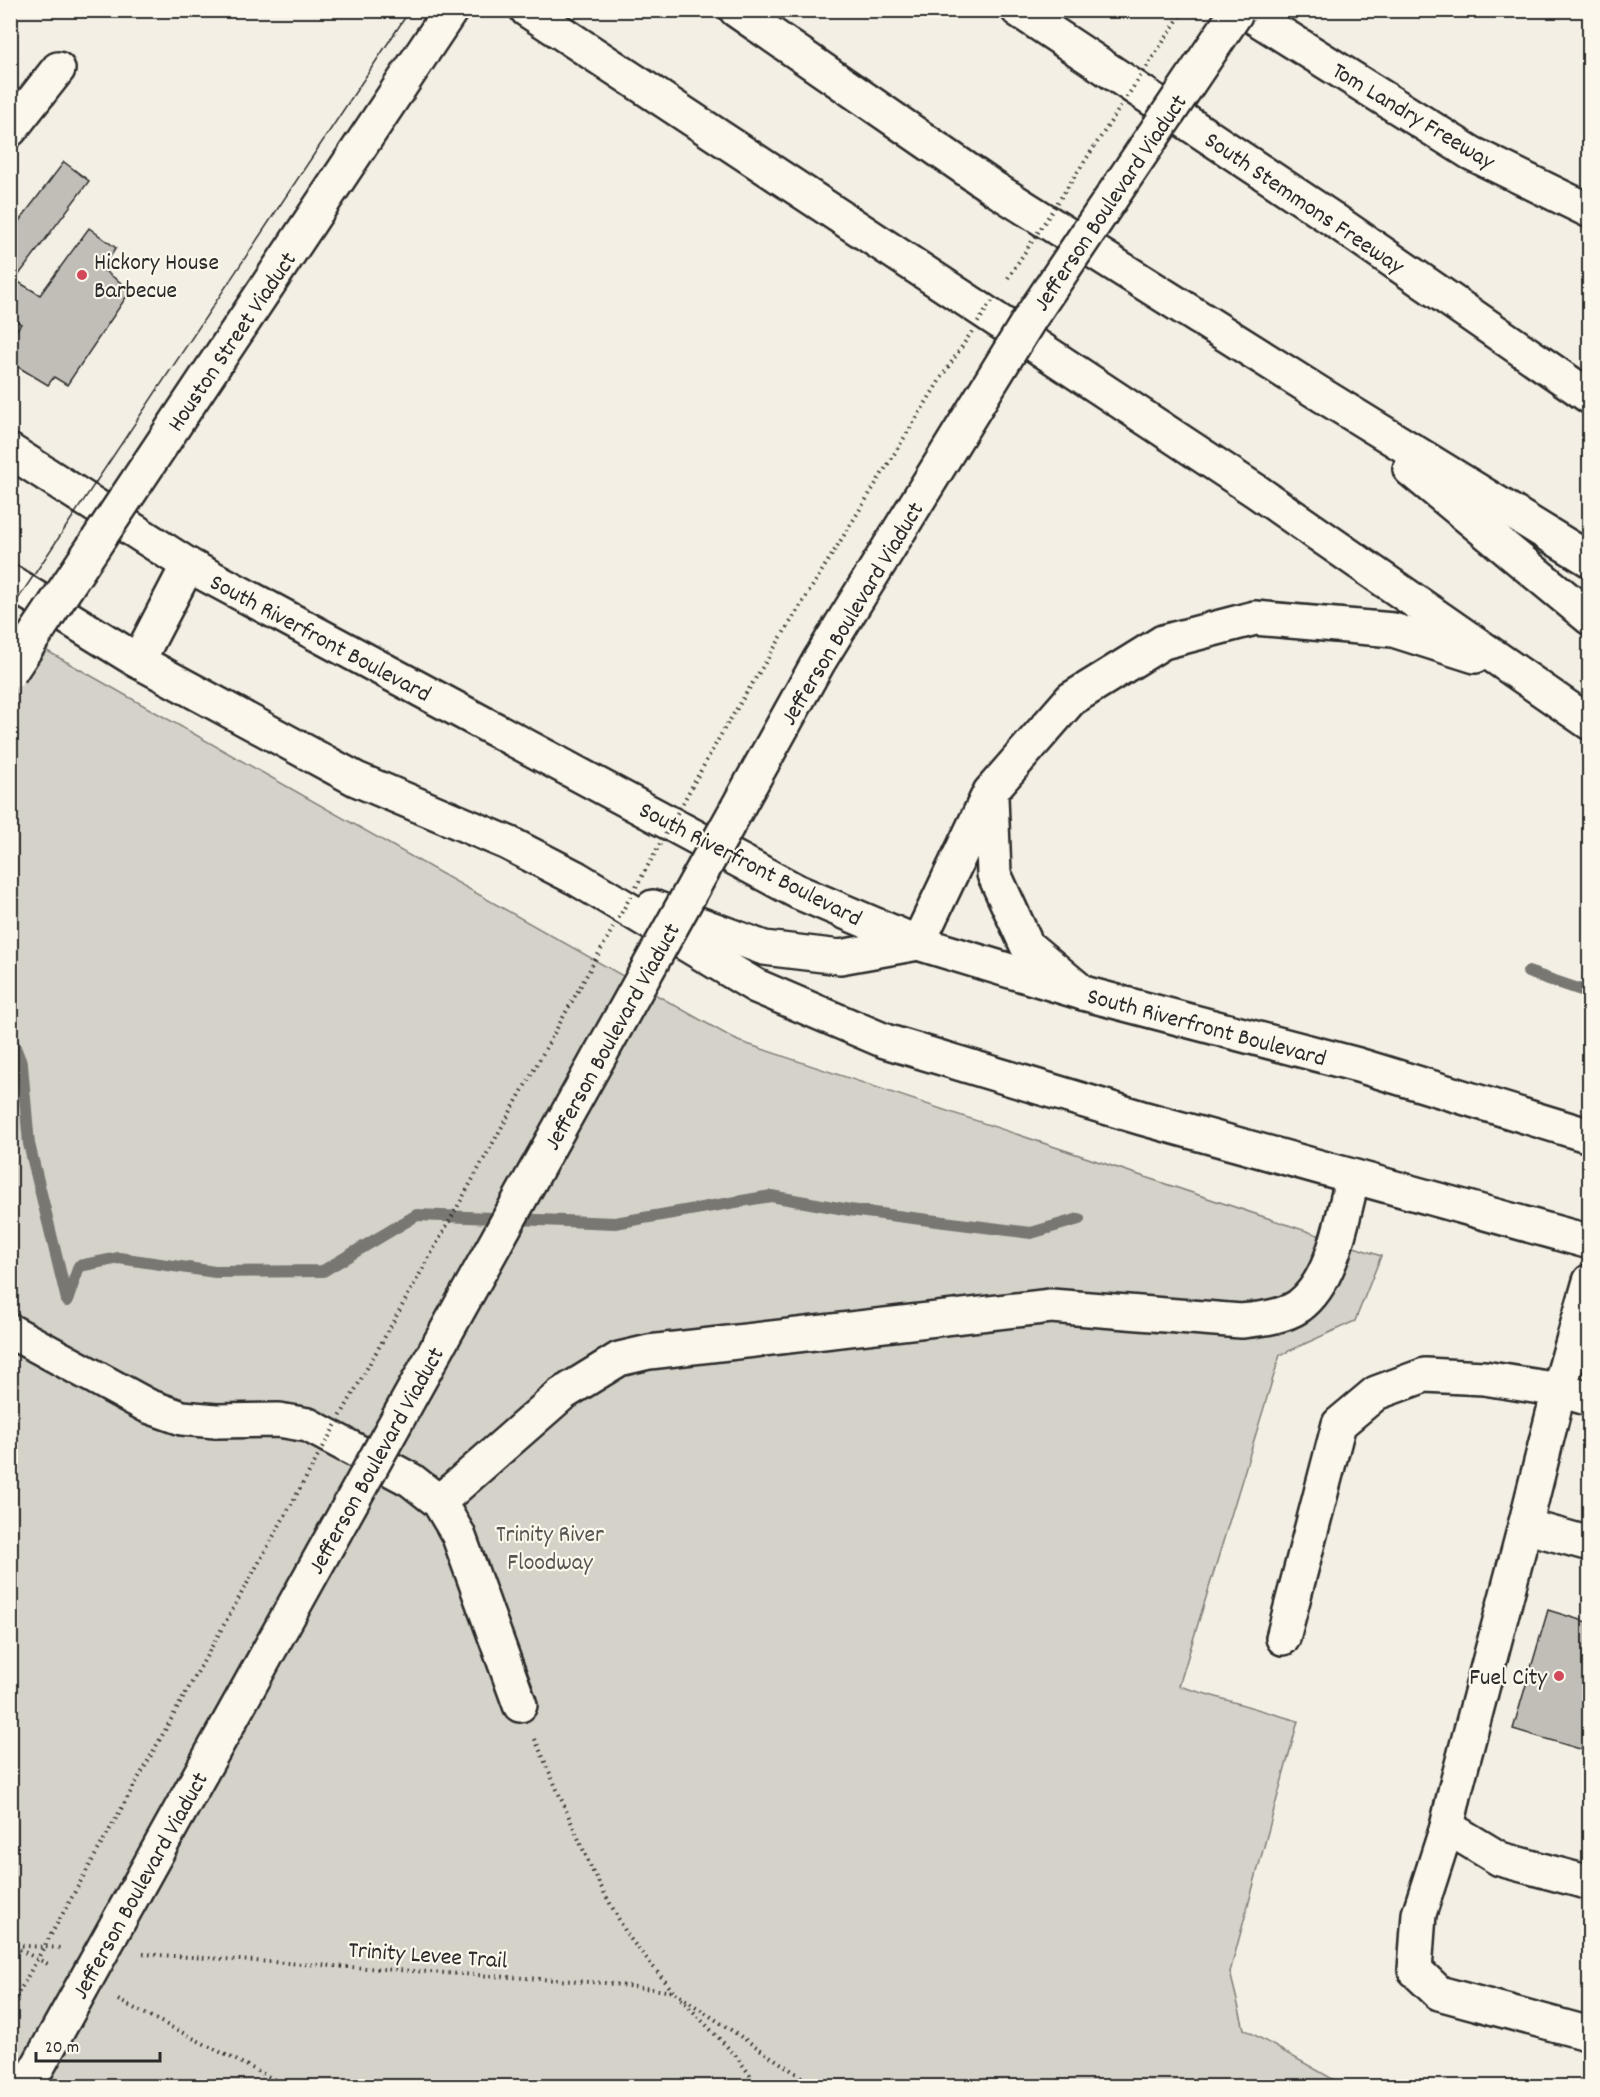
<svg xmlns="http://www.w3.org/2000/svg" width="1600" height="2097" font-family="Dekko,sans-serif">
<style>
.green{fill:#d5d2c9;stroke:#807e7a;stroke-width:1.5}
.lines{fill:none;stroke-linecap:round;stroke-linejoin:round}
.stream{stroke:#787772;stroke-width:12}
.building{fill:#c0beb6;stroke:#2b2b2b;stroke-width:1.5}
.minor-casing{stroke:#2b2b2b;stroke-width:38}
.major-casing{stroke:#2b2b2b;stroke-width:38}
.highway-casing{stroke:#2b2b2b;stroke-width:38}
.path{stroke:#2b2b2b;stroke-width:4;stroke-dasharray:1.5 4.5;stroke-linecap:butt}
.minor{stroke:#fbf7ec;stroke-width:33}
.major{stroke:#fbf7ec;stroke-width:33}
.highway{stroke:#fbf7ec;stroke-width:33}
.tram{stroke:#2b2b2b;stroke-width:1.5}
.major-bridge-casing{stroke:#2b2b2b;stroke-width:38;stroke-linecap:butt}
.path-bridge{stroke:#2b2b2b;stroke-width:4;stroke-dasharray:1.5 4.5;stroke-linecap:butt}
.major-bridge{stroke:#fbf7ec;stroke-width:33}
.poi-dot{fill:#d1495b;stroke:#fbf7ec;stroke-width:2}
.labels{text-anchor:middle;stroke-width:4.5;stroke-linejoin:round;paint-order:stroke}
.street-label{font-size:24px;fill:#2b2b2b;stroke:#fbf7ec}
.poi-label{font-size:24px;fill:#2b2b2b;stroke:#fbf7ec;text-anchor:start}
.park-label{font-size:24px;fill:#565552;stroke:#fbf7ec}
</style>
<rect width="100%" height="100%" fill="#f3efe4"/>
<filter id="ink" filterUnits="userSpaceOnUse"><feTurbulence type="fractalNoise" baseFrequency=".0167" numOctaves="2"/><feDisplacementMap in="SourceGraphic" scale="12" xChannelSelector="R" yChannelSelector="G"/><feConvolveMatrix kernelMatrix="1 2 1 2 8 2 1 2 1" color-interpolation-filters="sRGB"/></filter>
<g filter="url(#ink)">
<path class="green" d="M10,630L738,1041L1381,1256L1355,1321L1280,1355L1179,1686L1298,1721L1230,1972L1244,2029L1345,2086H11Z"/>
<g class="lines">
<g class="stream">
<path d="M1528,972L1590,993"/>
<path d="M10,1035L22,1065L29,1144L67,1300"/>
<path d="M67,1301L79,1266L119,1258L215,1272L323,1271L417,1215L615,1223L771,1196L850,1210L1031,1233L1079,1219"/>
</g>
</g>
<g class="building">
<path d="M64,162L89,181L15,280L40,295L89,228L116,248L102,269L131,290L67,385L54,377L48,385L10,362V339L21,324L10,317V311L17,301L10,296V233Z"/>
<path d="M1548,1610L1590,1623V1752L1513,1729Z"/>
</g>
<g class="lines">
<g class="minor-casing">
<g id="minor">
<path d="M10,130L58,69"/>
<path d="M1590,1281L1559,1390L1525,1526L1590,1544"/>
<path d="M10,1331L148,1406L182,1418L216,1421L279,1420L308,1425L411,1480L439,1502L458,1534L520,1705"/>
<path d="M439,1502L562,1394L619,1359L649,1352L1051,1306L1241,1321C1260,1319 1283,1317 1299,1306C1334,1280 1342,1217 1353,1177"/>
<path d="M1525,1526L1456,1787L1447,1827L1500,1859L1590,1883"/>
<path d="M1283,1638L1339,1424L1376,1393L1425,1375L1484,1378L1559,1390L1590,1399"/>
<path d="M1447,1827L1419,1914L1415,1970L1439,1993L1590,2034"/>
</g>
</g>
<g class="major-casing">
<g id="major">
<path d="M10,451L188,565L798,892L918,943L1083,993L1358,1065L1590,1136"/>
<path d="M10,582L138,661L356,779L508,843L576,878L756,986L885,1041L1142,1118L1590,1242"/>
<path d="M138,661L188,565"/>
<path d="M653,907L764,948L840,957L918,943"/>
</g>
</g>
<g class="highway-casing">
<g id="highway">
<path d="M527,10L1256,491L1590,723"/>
<path d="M736,10L995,189L1317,392L1590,560"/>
<path d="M1018,10L1334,220L1590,397"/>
<path d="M1243,10L1471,153L1590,211"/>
<path d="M1410,469L1590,618"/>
<path d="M991,797L994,874L1027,946L1083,993"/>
<path d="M918,943L990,792L1071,699L1163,642L1255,618L1393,630L1475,656"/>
</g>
</g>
<g class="path">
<path d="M535,1739L593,1872L628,1936L673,1991"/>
<path d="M10,1945L61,1948"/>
<path d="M14,1947L50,1965"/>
<path d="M143,1954L605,1983L674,1992L815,2086"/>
<path d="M681,1999L736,2056L758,2086"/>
<path d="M118,2000L287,2086"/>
</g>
<use href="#minor" class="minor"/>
<use href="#major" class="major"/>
<use href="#highway" class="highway"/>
<path class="tram" d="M10,611L410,10"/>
<g class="major-bridge-casing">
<g id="major-bridge">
<path d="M10,672L451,10"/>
<path d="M27,2086L819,661L1029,320L1238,10"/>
</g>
</g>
<g class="path-bridge">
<path d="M1008,278L1184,10"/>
<path d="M10,2008L723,731L943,375L992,301"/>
</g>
<use href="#major-bridge" class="major-bridge"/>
</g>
</g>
<g class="poi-dot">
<circle cx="82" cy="275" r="6"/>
<circle cx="1559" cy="1676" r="6"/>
</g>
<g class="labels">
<g class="street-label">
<text transform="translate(1414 115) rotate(31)" y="8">Tom Landry Freeway</text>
<text transform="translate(1109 202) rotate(-56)" y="8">Jefferson Boulevard Viaduct</text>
<text transform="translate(1305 202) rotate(34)" y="8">South Stemmons Freeway</text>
<text transform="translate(231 341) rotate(-56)" y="8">Houston Street Viaduct</text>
<text transform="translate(851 613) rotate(-59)" y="8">Jefferson Boulevard Viaduct</text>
<text transform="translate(321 637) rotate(28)" y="8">South Riverfront Boulevard</text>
<text transform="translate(751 863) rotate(27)" y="8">South Riverfront Boulevard</text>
<text transform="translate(1207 1026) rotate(15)" y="8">South Riverfront Boulevard</text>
<text transform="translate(611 1036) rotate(-61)" y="8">Jefferson Boulevard Viaduct</text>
<text transform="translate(375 1460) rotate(-61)" y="8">Jefferson Boulevard Viaduct</text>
<text transform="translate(139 1885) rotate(-61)" y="8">Jefferson Boulevard Viaduct</text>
<text transform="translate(428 1954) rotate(4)" y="8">Trinity Levee Trail</text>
</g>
<g class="poi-label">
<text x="94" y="269">Hickory House<tspan x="94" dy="28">Barbecue</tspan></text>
<text x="1547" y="1684" text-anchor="end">Fuel City</text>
</g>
<g class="park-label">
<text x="550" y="1541">Trinity River<tspan x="550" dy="28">Floodway</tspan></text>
</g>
</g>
<rect width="1600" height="2097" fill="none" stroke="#fbf7ec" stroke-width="36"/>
<rect x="18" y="18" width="1564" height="2061" fill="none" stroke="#2b2b2b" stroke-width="2" filter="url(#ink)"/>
<path d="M36 2052v9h124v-9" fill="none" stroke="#2b2b2b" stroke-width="3"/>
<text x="45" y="2052" font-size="18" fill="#2b2b2b" stroke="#fbf7ec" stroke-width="4.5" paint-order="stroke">20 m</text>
</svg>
